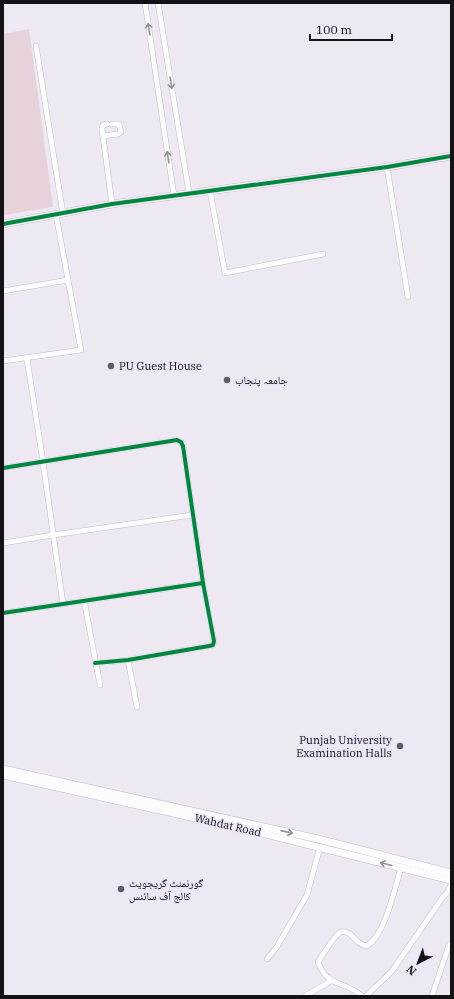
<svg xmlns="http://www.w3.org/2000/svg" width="454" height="999" font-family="'IBM Plex Serif','Noto Naskh Arabic',serif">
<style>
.green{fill:#e6d2db}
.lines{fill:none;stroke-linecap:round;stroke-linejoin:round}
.street-casing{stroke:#c3bfc7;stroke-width:6}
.secondary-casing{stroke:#c3bfc7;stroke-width:8}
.street{stroke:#fcfcfd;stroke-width:5}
.secondary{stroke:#fcfcfd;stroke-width:7}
.cycleway-casing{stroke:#ece4f6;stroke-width:6}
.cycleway{stroke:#00873e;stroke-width:4}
.oneway{stroke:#949296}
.poi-dot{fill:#605c64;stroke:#ece4f6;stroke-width:1.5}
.labels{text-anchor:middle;stroke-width:3;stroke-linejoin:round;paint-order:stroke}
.poi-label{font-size:11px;fill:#141117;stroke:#ece4f6;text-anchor:start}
.street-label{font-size:11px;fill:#141117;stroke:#ece4f6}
</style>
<rect width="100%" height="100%" fill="#ede8f2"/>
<path class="green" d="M29,29L53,207L3,215V34Z"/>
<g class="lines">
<g class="street-casing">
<g id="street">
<path d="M145,3L174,196"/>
<path d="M158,3L189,193"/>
<path d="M36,46L63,214"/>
<path d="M107,124L103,125L102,129L112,204"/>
<path d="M103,136L118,134L121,132L119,124H112"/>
<path d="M387,167L408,297"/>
<path d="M210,191L225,273L323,254"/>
<path d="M3,291L68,280"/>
<path d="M27,359L43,462L63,604"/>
<path d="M3,361L81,350L56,215"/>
<path d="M3,468L177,440L181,442L183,446L203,583"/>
<path d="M3,543L53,535L192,515"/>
<path d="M84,600L100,685"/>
<path d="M3,613L203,583L214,641L213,645L209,646L128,660L95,663"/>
<path d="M128,660L137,707"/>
<path d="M267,959L276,948L307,895L320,847"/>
<path d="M305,996L331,981"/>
<path d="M362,996C345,980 328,989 318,962C323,955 334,935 341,932C344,931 347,932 350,934C356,939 359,945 367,946C386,933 394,890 401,868"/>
<path d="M366,996L392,971L443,897L447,893L451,885"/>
<path d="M432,996L449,945L451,944"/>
</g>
</g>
<g class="secondary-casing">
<g id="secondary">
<path d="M3,224L112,204L387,167L451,156"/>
<path d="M3,769L318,839L451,873"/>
<path d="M3,775L249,830L451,880"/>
</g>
</g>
<use href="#street" class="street"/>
<use href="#secondary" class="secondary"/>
<g class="cycleway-casing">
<g id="cycleway">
<path d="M3,224L112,204L387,167L451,156"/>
<path d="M3,468L177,440L181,442L183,446L203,583"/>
<path d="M3,613L203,583L214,641L213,645L209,646L128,660L95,663"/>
</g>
</g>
<use href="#cycleway" class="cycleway"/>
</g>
<defs><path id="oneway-shaft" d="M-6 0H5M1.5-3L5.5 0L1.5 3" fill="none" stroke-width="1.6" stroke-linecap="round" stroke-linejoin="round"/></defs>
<g class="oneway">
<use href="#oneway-shaft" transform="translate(149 29) rotate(-99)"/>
<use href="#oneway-shaft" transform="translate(171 83) rotate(81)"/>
<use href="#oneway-shaft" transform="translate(168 157) rotate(-99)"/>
<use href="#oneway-shaft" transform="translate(287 832) rotate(13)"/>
<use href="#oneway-shaft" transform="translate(386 864) rotate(-166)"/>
</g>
<g class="poi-dot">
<circle cx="111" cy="366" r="4"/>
<circle cx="227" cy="380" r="4"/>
<circle cx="400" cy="746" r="4"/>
<circle cx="121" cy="889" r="4"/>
</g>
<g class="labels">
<g class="poi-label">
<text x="119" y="370">PU Guest House</text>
<text x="235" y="384">جامعہ پنجاب</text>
<text x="392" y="744" text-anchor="end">Punjab University<tspan x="392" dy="13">Examination Halls</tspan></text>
<text x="129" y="887">گورنمنٹ گریجویٹ<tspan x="129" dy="13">کالج آف سائنس</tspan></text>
</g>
<g class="street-label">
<text transform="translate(228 825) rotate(13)" y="4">Wahdat Road</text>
</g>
</g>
<rect width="454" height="999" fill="none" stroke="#141117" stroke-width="8"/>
<g transform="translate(418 963) rotate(222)" stroke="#ece4f6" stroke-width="3" paint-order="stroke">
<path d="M0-3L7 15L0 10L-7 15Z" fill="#141117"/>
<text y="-6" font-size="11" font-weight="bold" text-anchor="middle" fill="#141117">N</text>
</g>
<path d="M310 34v6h82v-6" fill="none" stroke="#141117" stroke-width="2"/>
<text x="316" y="34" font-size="12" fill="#141117" stroke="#ece4f6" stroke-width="3" paint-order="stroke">100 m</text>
</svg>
